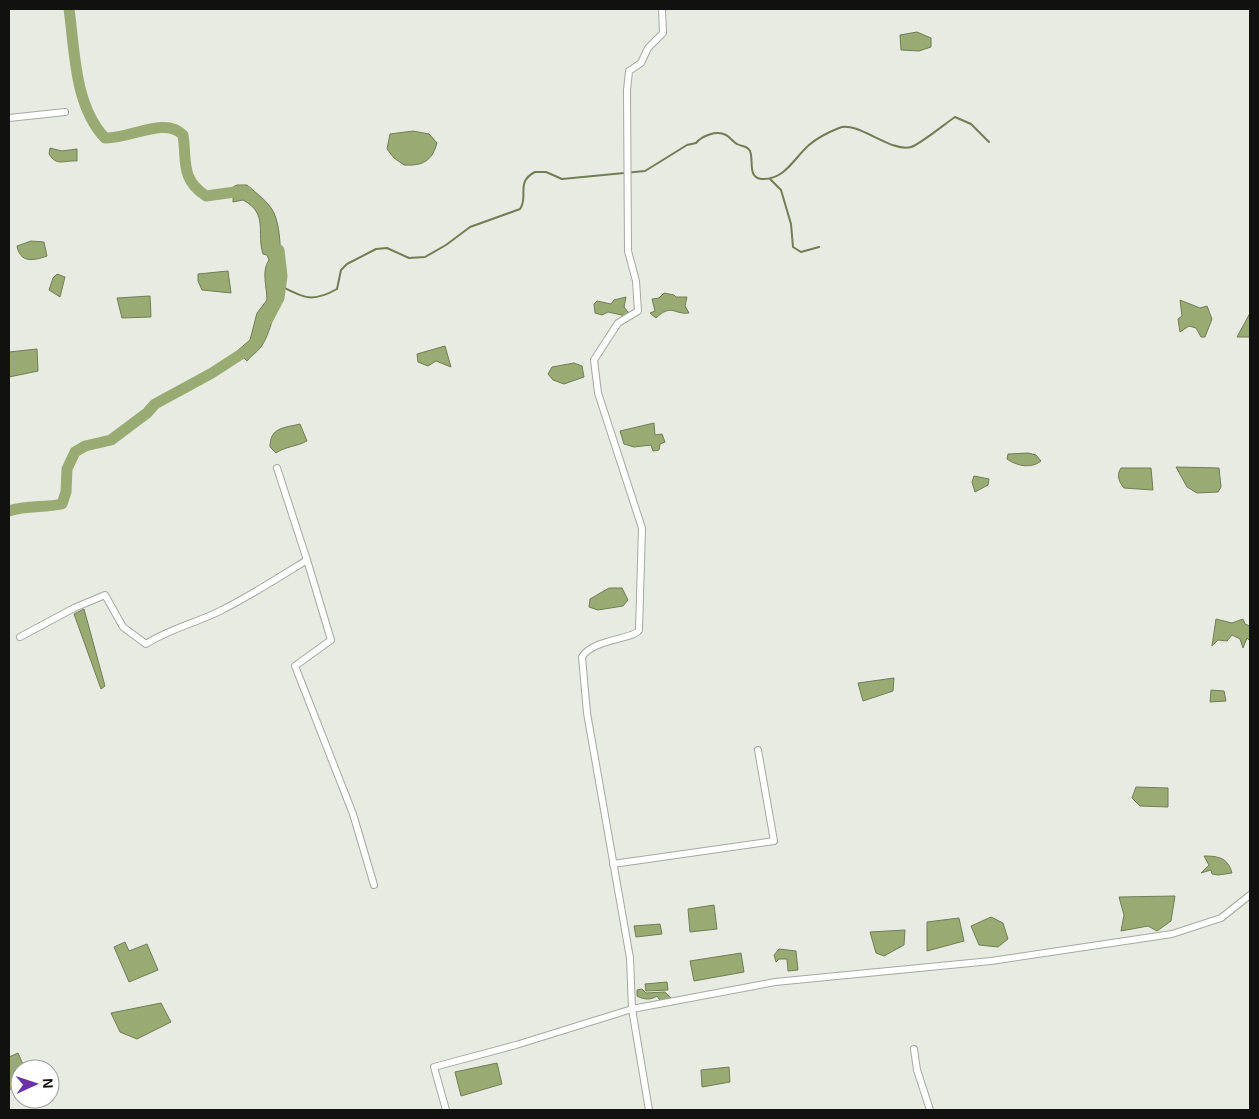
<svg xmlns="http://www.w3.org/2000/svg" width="1259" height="1119" font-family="Arial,sans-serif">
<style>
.water{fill:#99ab73;stroke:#707d55}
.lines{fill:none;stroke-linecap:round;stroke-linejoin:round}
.stream{stroke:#707d55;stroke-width:2}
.river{stroke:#99ab73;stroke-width:11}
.street-casing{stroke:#a6a9a1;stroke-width:8}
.street{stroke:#fff;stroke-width:6}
</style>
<rect width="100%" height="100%" fill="#e8ebe2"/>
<g class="water">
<path d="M917,32L931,38V47L919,51L901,50L900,35Z"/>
<path d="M413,131L429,134L437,143C432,161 423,166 404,165L394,158L387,149L390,134Z"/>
<path d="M50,148L62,151L77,149V161C64,160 57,167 49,154Z"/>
<path d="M237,185H247C256,193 269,202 274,213C287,241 279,322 261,347C257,352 251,356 247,361L237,351L250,340L257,313L267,300C267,287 261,271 269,260L267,255L263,254C256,232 269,214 243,200L233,202V187Z"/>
<path d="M31,241L44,242L47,256C33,261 20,263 17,246Z"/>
<path d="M228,271L231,293L202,290L198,281V274Z"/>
<path d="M57,274L65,277L60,297L49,290L53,278Z"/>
<path d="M664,293L674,295L676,297H687L685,306L689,313C674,315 672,303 656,318L650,313L655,311L652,299L659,298Z"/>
<path d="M150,296L151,317L122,318L117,298Z"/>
<path d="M626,297L624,307L628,312L626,316L608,312L602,315L595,313L594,304L597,301L611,304L614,300Z"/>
<path d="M1180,300L1200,308L1207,306L1212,319L1205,337H1201L1196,328L1189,326L1180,332L1178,319L1182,316Z"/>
<path d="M1250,313V337H1237Z"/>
<path d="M445,346L451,367L436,361L428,366L418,362L417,354Z"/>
<path d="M37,349L38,371L9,377V352Z"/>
<path d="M574,363L582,366L584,377L564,384L553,380L548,374L552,367Z"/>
<path d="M654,423L655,435L662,434L665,442L660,444L659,450L653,451L651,445L634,447L624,444L620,431Z"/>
<path d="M300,424L307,441C296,447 286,446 276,453L270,447C270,427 284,428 300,424Z"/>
<path d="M1028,453L1036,455L1041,461C1031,469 1017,466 1007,459L1008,454Z"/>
<path d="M1176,467L1219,468L1221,487L1218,492L1197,493L1187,487Z"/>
<path d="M1121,468H1151L1153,490L1124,488C1119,482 1116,475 1121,468Z"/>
<path d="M974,476L989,479L988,485L975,492L972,482Z"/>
<path d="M609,588H622L628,600L623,606L598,610L589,607L590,599Z"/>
<path d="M84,609L105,686L101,689L74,614Z"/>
<path d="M1216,619L1232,623L1243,619L1245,624L1250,626V641L1247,638L1243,648L1240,639L1232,635L1227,641L1218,640L1212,646Z"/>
<path d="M894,678L893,691L863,701L858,683Z"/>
<path d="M1211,690L1224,691L1226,701L1210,702Z"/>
<path d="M1136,787L1168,788V807L1140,806L1132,798Z"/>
<path d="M1204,856C1219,856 1228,858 1232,873L1218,875L1212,874L1211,870L1201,873L1209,865Z"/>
<path d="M1175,896L1171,921L1157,931L1148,926L1121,931L1124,915L1119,897Z"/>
<path d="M714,905L717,929L690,932L688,909Z"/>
<path d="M991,917L1003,923L1008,939L998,947L979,945L971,926Z"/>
<path d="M959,918L964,941L927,951V922Z"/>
<path d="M660,924L662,934L636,937L634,926Z"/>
<path d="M905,930L904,945L884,956L876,953L870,932Z"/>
<path d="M125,942L129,951L147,944L158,970L129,982L114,947Z"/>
<path d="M779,949L796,951L798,970L788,971L787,959H779L776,962L774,955Z"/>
<path d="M741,953L744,972L694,981L690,961Z"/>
<path d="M667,982L668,990L646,991L645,984Z"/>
<path d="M642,989L646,993L665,992L671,998L661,1002L657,996C651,1000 644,1000 637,996V990Z"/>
<path d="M161,1003L171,1022L137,1039L120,1032L111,1013Z"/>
<path d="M18,1053L25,1069H20V1085L9,1090V1057Z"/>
<path d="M497,1063L502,1084L461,1096L455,1072Z"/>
<path d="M729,1067L730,1082L702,1087L701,1070Z"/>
</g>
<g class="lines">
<g class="stream">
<path d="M770,179L781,190L791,224L793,247L801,252L819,247"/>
<path d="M281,286C304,298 312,303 337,289L341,270L347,264L376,249L387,248L409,258L425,257L446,245L470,227L520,209C529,197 515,182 535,172H546L562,179L645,171L687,145L696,143C702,136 716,130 726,135C730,137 733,142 737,144C742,147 747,145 750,151C754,160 747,178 762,179C785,180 794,158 809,145C816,139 829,132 839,128C857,120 891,153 911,147C919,145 946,123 955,117L971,124L989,142"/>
</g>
<g class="river">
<path d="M69,9C75,51 74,105 105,138C130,139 165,116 183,135C187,161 180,179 206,196L242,191L248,192"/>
<path d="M268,319L279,298L282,276L279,250"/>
<path d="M9,511C27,505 44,508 62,504L66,492L67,469L75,452L85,446L111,440L147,413L155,404L212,373L252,347"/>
</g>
<g class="street-casing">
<g id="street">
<path d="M9,118L65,112"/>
<path d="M277,468L307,560"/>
<path d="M20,637L74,608L105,595L123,627L146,644C169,629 196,623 220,611C250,596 278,578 307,560L331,640L295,666L353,814L374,885"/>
<path d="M613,864L774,841L758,750"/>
<path d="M914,1049L917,1070L930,1110"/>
<path d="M446,1110L434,1067L516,1045L632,1009L775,982L991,961L1172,934L1221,918L1250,895"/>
<path d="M649,1110L632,1009L630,958L587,713L582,657C592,639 635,639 639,630L642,528L598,393L594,360L618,323L638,311L636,281L628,251L627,90L629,71L641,63L648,48L663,33L662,9"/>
</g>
</g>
<use href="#street" class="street"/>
</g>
<rect width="1259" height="1119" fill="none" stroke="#11120f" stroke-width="20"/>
<g transform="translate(35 1084) rotate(87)"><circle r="24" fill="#ffffff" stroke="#a0a09f"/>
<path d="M0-4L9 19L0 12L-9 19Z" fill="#6c31a7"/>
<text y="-8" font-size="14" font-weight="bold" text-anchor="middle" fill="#11120f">N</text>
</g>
</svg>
